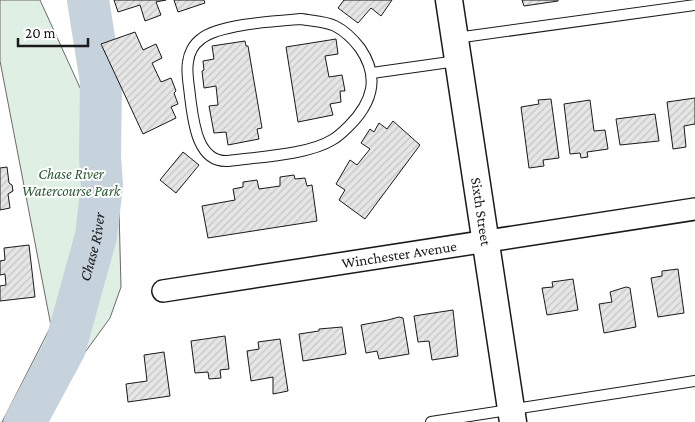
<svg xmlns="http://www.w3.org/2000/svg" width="695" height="422" font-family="'Crimson Pro',serif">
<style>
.green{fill:#e0efe3;stroke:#6a6a6a}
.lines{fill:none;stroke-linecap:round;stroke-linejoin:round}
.river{stroke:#c6d2dc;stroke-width:42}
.building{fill:url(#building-hatch);stroke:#1a1a1a}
.service-casing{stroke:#1a1a1a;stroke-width:12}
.minor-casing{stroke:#1a1a1a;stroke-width:24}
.tertiary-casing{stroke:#1a1a1a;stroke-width:29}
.service{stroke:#fff;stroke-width:10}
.minor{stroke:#fff;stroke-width:21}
.tertiary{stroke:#fff;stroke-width:26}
.labels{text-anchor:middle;stroke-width:4;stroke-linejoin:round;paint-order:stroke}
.park-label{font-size:15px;font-style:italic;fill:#2b5a34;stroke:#fff}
.street-label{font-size:15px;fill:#1a1a1a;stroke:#fff}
.water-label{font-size:16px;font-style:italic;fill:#1a1a1a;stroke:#fff}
</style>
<defs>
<pattern id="building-hatch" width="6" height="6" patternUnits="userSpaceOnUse" patternTransform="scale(1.25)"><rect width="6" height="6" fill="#e6e6e6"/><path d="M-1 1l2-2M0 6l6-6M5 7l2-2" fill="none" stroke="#c5c5c5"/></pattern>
</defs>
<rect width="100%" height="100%" fill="#fff"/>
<path class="green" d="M0,0H40L118,171L121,287L110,318L46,406L39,422H2L51,326L0,61Z"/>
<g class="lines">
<path class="river" id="s1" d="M25,422L65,348L96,236L102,185L100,157L101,82L88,0"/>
</g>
<g class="building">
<path d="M114,0H166L156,2L161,15L145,21L140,5L118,12Z"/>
<path d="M174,0H204L205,3L178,12Z"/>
<path d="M344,0H392L381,16L371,8L358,23L338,8Z"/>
<path d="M522,0H558V1L524,6Z"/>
<path d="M135,32L143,50L156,44L162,58L152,63L161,82L171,78L176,91L174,93L178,104L171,107L176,118L143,134L101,44Z"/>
<path d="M336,39L338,54L325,56L329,77L342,75L345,91H340L341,102L330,104L333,115L298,122L286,47Z"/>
<path d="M245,41L246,46H248L262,128L257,129L259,139L228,145L226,132L214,133L209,106L218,105L216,86L204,88L202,71L204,70L203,61L214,59L212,46Z"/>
<path d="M695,98V124L684,126L686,147L673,149L667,102Z"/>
<path d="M551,99L559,158L543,160L544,166L529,168L521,107L539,104L538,100Z"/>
<path d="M590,100L594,131L605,130L608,149L587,152L588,157L581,158L580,153L570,154L564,104Z"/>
<path d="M655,114L659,141L620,145L616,119Z"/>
<path d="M393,121L420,145L365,219L339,200L345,190L336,184L350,160L357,165L370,149L361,143L370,129L374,132L379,123L387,129Z"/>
<path d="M183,152L199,165L176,193L160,180Z"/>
<path d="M7,167L9,183L12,185L13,191L8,194L10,208L0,210V168Z"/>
<path d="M294,175L295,179L305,178L307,186L312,185L317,221L208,238L202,206L235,200L233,189L243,187V182L257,180L259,189L280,186V177Z"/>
<path d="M29,245L35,297L0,301V286L6,285L5,274L0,275V261L5,260L4,248Z"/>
<path d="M678,269L684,313L658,317L651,278L662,276V271Z"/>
<path d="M573,279L578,310L547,315L542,288L553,287L552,282Z"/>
<path d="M626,287L630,288L636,327L604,333L599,304L612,302L610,292Z"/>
<path d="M453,310L458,356L432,360L429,341L418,342L414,316Z"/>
<path d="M399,317L403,318L409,354L379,359L377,351L366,353L361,325L388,320Z"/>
<path d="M342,327L346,354L303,361L299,334L319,331V329Z"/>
<path d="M225,336L229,369L220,370L221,378L209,379L208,372L195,373L191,341Z"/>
<path d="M280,339L288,391L273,394V377L251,381L247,351L259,349L258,342Z"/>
<path d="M164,352L170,396L128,402L126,384L147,381L144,355Z"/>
</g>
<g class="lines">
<g class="service-casing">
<g id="service">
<path d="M301,19C312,21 325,21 335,26C345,31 353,39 360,48C380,77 373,102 349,126C344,131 338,137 332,140C308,155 256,157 228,161C196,163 193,118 190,96C189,85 186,72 188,62C189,53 194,44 201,39C219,24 277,21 301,19Z"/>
<path d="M456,38L695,5"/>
<path d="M372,73L457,61"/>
<path d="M431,422L695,381"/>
</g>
</g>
<g class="minor-casing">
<g id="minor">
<path id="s2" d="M163,291L695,209"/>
</g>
</g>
<g class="tertiary-casing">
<g id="tertiary">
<path id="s3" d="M449,0L513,422"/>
</g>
</g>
<use href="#service" class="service"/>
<use href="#minor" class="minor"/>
<use href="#tertiary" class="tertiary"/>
</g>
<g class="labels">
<g class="park-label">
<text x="71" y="179">Chase River<tspan x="71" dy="17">Watercourse Park</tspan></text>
</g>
<g class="street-label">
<text dy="5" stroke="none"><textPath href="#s3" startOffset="214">Sixth Street</textPath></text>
<text dy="5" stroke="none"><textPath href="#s2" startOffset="239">Winchester Avenue</textPath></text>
</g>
<g class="water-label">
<text dy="6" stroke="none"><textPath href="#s1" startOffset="189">Chase River</textPath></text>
</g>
</g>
<path d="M18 38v8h70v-8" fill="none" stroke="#1a1a1a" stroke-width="2.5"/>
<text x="25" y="38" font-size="15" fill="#1a1a1a" stroke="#ffffff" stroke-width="4" paint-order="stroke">20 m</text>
</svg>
